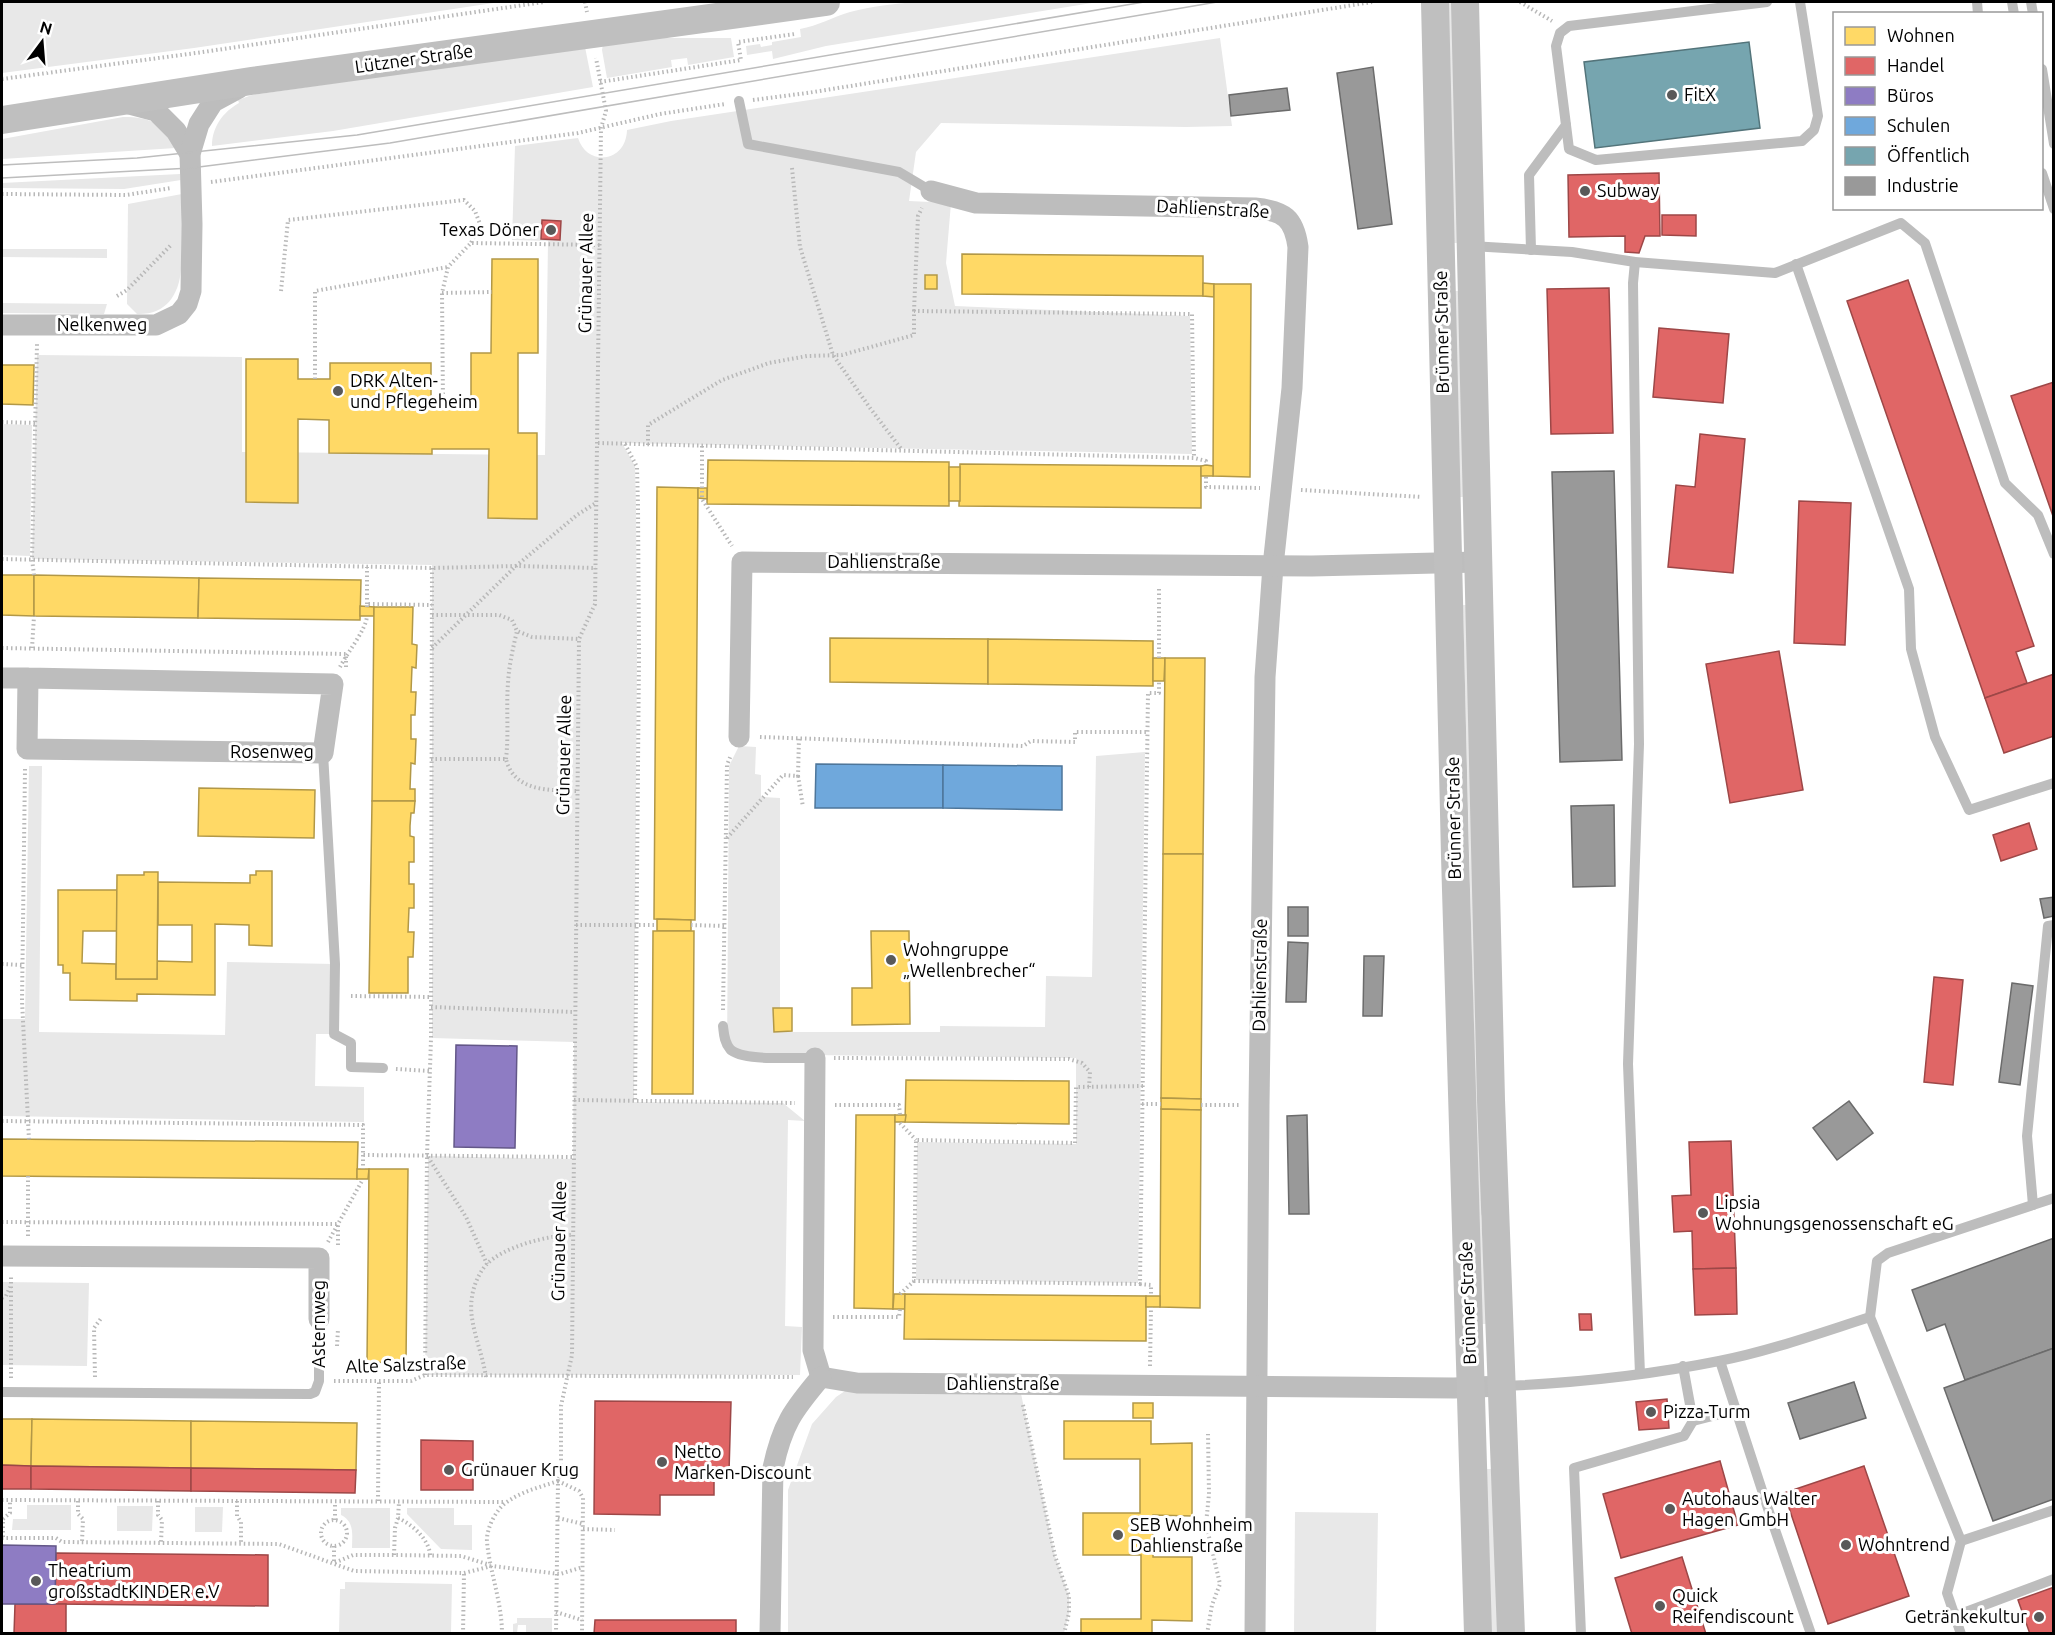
<svg xmlns="http://www.w3.org/2000/svg" width="2055" height="1635" font-family="Ubuntu,sans-serif">
<style>
.green{fill:#e8e8e8}
.homes{fill:#ffd966;stroke:#b29847;stroke-width:1.5}
.shops{fill:#e06666;stroke:#9d4747;stroke-width:1.5}
.offices{fill:#8e7cc3;stroke:#635788;stroke-width:1.5}
.schools{fill:#6fa8dc;stroke:#4e769a;stroke-width:1.5}
.public{fill:#76a5af;stroke:#53747a;stroke-width:1.5}
.industry{fill:#999;stroke:#6b6b6b;stroke-width:1.5}
.lines{fill:none;stroke-linecap:round;stroke-linejoin:round}
.path{stroke:#b8b8b8;stroke-width:4;stroke-dasharray:1.5 3;stroke-linecap:butt}
.service{stroke:#bdbdbd;stroke-width:10}
.minor{stroke:#bdbdbd;stroke-width:21}
.secondary{stroke:#bfbfbf;stroke-width:28}
.tram{stroke:#bdbdbd;stroke-width:1.5}
.poi-dot{fill:#595959;stroke:#fff;stroke-width:2}
.labels{text-anchor:middle;stroke-width:6;stroke-linejoin:round;paint-order:stroke}
.street-label{font-size:18px;fill:#000;stroke:#fff}
.poi-label{font-size:18px;fill:#000;stroke:#fff;text-anchor:start}
</style>
<rect width="100%" height="100%" fill="#fff"/>
<g class="green">
<path d="M2,2H500L194,48L2,73Z"/>
<path d="M916,2H1098L826,46L773,59L772,51L747,55L746,46L760,44L761,47L772,45V42L801,37L800,29C818,26 833,17 850,12C872,6 894,4 916,2Z"/>
<path d="M1447,2H1455L1459,243H1452Z"/>
<path d="M652,38H731L734,57L688,65L687,58L671,60L672,67L607,78L602,50L603,44Z"/>
<path d="M1220,38L1232,126L1186,127L941,123L916,152L909,201L951,203L946,263L955,306L1190,316L1192,454L622,443L635,466L636,507L637,651L634,1102L783,1103L805,1121L788,1120L785,1326L802,1327L800,1375H425L428,1156L573,1159L574,1042L432,1038V565L32,559L37,355L242,357V452L545,455L548,241L512,240L515,146L578,138C587,167 626,163 627,130L671,121Z"/>
<path d="M585,47L593,87L333,131L212,146C212,127 223,112 239,103L238,100L252,95Z"/>
<path d="M123,117C152,117 162,124 176,148L2,159V139Z"/>
<path d="M180,174L181,180L124,189L2,188V183Z"/>
<path d="M182,194L181,269C179,296 165,315 137,314L127,304L128,204Z"/>
<path d="M2,249H107V258L2,257Z"/>
<path d="M1453,291H1460L1465,497H1458Z"/>
<path d="M2,303L107,304L104,314L2,313Z"/>
<path d="M2,424L32,425L30,556L2,555Z"/>
<path d="M1463,605H1466L1483,1211L1481,1216L1488,1324H1481Z"/>
<path d="M739,746L756,747L755,774L761,775V797L780,798V1008L773,1009L774,1032H940V1026L1045,1027L1046,976L1092,977L1096,756L1145,752L1138,1283L916,1280L917,1142L1076,1144V1058L727,1054L729,766Z"/>
<path d="M29,766H42L39,1032L225,1035L227,962L335,964L334,1034H316L315,1086L364,1087V1122L2,1116V1019H25Z"/>
<path d="M2,1282L89,1283L87,1366L2,1365Z"/>
<path d="M857,1383L1019,1384L1055,1556L1069,1596V1613L1064,1633L788,1634V1490L812,1424L836,1397Z"/>
<path d="M1486,1469H1493L1500,1633H1491Z"/>
<path d="M27,1505H71V1530H12L13,1519H27Z"/>
<path d="M117,1506H153L152,1531H117Z"/>
<path d="M195,1507H223L222,1532H195Z"/>
<path d="M341,1508H390V1548H352C352,1535 355,1522 341,1515Z"/>
<path d="M407,1508H454V1525H472V1550L441,1549L407,1514Z"/>
<path d="M1295,1512L1378,1513L1376,1633H1294Z"/>
<path d="M345,1582L452,1584L451,1633H339L340,1589H345Z"/>
<path d="M517,1618H552V1633H526V1625H518L517,1633H513V1624L517,1623Z"/>
</g>
<g class="homes">
<path d="M962,254L1203,256V296L962,294Z"/>
<path d="M492,259H538V353H518V433H537V519L488,518L489,449H432V454L329,453V420L298,419V503L246,502V359H298V379H330V363H431V403H471V353H491Z"/>
<rect x="925" y="275" width="12" height="14"/>
<path d="M1203,283L1214,284V297L1203,296Z"/>
<path d="M1214,284H1251L1250,477L1213,476Z"/>
<path d="M2,365H34L33,405L2,404Z"/>
<path d="M708,460L949,462V506L707,504Z"/>
<path d="M960,464L1201,466V508L959,506Z"/>
<path d="M1206,465L1213,466V476H1201V466Z"/>
<rect x="949" y="467" width="11" height="34"/>
<path d="M657,487L698,488L695,920L654,919Z"/>
<path d="M698,488H707V499L698,498Z"/>
<path d="M2,575H34V616L2,615Z"/>
<path d="M34,575L199,578L198,618L34,616Z"/>
<path d="M199,578L361,580L360,620L198,618Z"/>
<path d="M360,606L374,607V616H360Z"/>
<path d="M374,607H413L412,644L417,645L416,668L412,667L411,692H416L415,715H411V739H416L415,764L411,763L410,789H415V801H372Z"/>
<path d="M830,638L988,639V684L830,682Z"/>
<path d="M988,639L1153,641V686L988,684Z"/>
<path d="M1153,658H1165L1164,681H1153Z"/>
<path d="M1165,658H1205L1203,854H1163Z"/>
<path d="M199,788L315,790L314,838L198,836Z"/>
<path d="M372,801H415L414,813H411L410,826V836L414,837V862H409V884H414V908H409L408,932H414L413,957H408V993H369Z"/>
<path d="M1163,854H1203L1201,1099L1161,1098Z"/>
<path d="M256,871H272V946L249,945V925L215,924V995L137,994V1001L70,1000V973H63V965H58V890H117V931H83L82,963L116,964V979H157V961L192,962V925H158V882L250,883V875H256Z"/>
<path d="M144,872H158L157,979H116L117,875H144Z"/>
<path d="M657,919L691,920V931H657Z"/>
<path d="M653,931H694L693,1094H652Z"/>
<path d="M871,931H909L910,1024L852,1025V988H872Z"/>
<path d="M773,1008H792V1031L774,1032Z"/>
<path d="M906,1080L1069,1081V1124L905,1122Z"/>
<path d="M1161,1098L1201,1099V1110L1161,1109Z"/>
<path d="M1161,1109L1201,1110L1200,1308L1160,1307Z"/>
<path d="M856,1115H895L893,1309L854,1308Z"/>
<path d="M895,1115H906L905,1122H895Z"/>
<path d="M2,1139L358,1142L357,1179L2,1176Z"/>
<path d="M357,1169H369L368,1179H357Z"/>
<path d="M369,1169H408L406,1363L367,1362Z"/>
<path d="M894,1294H905V1309H893Z"/>
<path d="M905,1294L1146,1296V1341L904,1339Z"/>
<rect x="1146" y="1296" width="14" height="11"/>
<rect x="1133" y="1403" width="20" height="15"/>
<path d="M2,1419H32L31,1466L2,1465Z"/>
<path d="M32,1419L191,1421V1468L31,1466Z"/>
<path d="M191,1421L357,1423L356,1470L191,1468Z"/>
<path d="M1064,1421H1151V1444L1192,1443V1516L1153,1515V1557H1192V1621L1152,1620V1634H1081V1619H1141V1555H1083V1513H1140V1459H1064Z"/>
</g>
<g class="shops">
<path d="M1659,173L1660,236H1645L1639,253L1625,252V236L1569,237L1568,175Z"/>
<path d="M1662,215H1696V236L1662,235Z"/>
<path d="M542,220L561,221L560,240L541,239Z"/>
<path d="M1908,280L2034,646L2016,652L2027,683L1985,698L1847,301Z"/>
<path d="M1609,288L1613,433L1551,434L1547,289Z"/>
<path d="M1659,328L1729,334L1723,403L1653,397Z"/>
<path d="M2054,382V519L2011,396Z"/>
<path d="M1700,434L1745,439L1733,573L1668,567L1676,485L1695,487Z"/>
<path d="M1799,501L1851,503L1845,645L1794,643Z"/>
<path d="M1779,651L1803,790L1730,803L1706,664Z"/>
<path d="M2054,674V736L2004,753L1985,698Z"/>
<path d="M2029,823L2037,849L2001,861L1993,835Z"/>
<path d="M1934,977L1963,980L1953,1085L1924,1082Z"/>
<path d="M1731,1141L1736,1268L1693,1269L1692,1231L1674,1232L1672,1196L1691,1195L1689,1142Z"/>
<path d="M1736,1268L1737,1314L1695,1315L1693,1269Z"/>
<path d="M1579,1314H1591L1592,1330H1580Z"/>
<path d="M1667,1399L1669,1428L1639,1430L1636,1402Z"/>
<path d="M595,1401L731,1402L729,1472H714V1495H660V1515L594,1514Z"/>
<path d="M421,1440L473,1441V1490H421Z"/>
<path d="M1720,1461L1738,1525L1621,1558L1603,1494Z"/>
<path d="M2,1465L31,1466V1489H2Z"/>
<path d="M31,1466L191,1468V1491L31,1489Z"/>
<path d="M1864,1466L1909,1596L1828,1624L1784,1493Z"/>
<path d="M191,1468L356,1470L355,1493L191,1491Z"/>
<path d="M56,1553L268,1555V1606L55,1604Z"/>
<path d="M1682,1557L1706,1634H1632L1615,1578Z"/>
<path d="M2054,1587V1634H2030L2018,1600Z"/>
<path d="M15,1604H66V1634H14Z"/>
<path d="M595,1620H736V1634H594Z"/>
</g>
<g class="offices">
<path d="M456,1045L517,1046L515,1148L454,1147Z"/>
<path d="M2,1545L56,1546L55,1604H2Z"/>
</g>
<g class="schools">
<path d="M816,764L943,765V808H815Z"/>
<path d="M943,765L1062,766V810L943,808Z"/>
</g>
<path class="public" d="M1749,42L1760,128L1595,148L1584,62Z"/>
<g class="industry">
<path d="M1373,67L1392,224L1358,229L1337,73Z"/>
<path d="M1287,88L1290,110L1231,116L1229,95Z"/>
<path d="M1614,471L1622,760L1560,762L1552,472Z"/>
<path d="M1614,805L1615,886L1573,887L1571,806Z"/>
<path d="M2054,897V916L2044,918L2040,899Z"/>
<rect x="1288" y="907" width="20" height="29"/>
<path d="M1288,942L1308,943L1306,1002H1286Z"/>
<path d="M1364,956H1384L1382,1016H1363Z"/>
<path d="M2012,983L2033,986L2020,1085L1999,1082Z"/>
<path d="M1849,1101L1873,1133L1837,1160L1813,1128Z"/>
<path d="M1307,1115L1309,1214H1289L1287,1116Z"/>
<path d="M2054,1238V1348L1965,1380L1945,1324L1927,1331L1912,1290Z"/>
<path d="M2054,1348V1499L1993,1521L1944,1388Z"/>
<path d="M1854,1382L1866,1418L1800,1439L1788,1403Z"/>
</g>
<g class="lines">
<g class="path">
<path d="M585,2L587,12"/>
<path d="M1520,2L1552,21"/>
<path d="M2,79L196,53L544,2"/>
<path d="M600,82L741,60L738,42L795,34"/>
<path d="M753,100L807,93L1372,2"/>
<path d="M792,168L800,247L833,355L870,408L902,450"/>
<path d="M211,182L578,133L660,114L725,104"/>
<path d="M2,194L126,195L171,188"/>
<path d="M281,291L288,220L464,200L475,211L480,224L471,243"/>
<path d="M442,293L492,292"/>
<path d="M117,296L127,290L171,245"/>
<path d="M914,311L918,216L922,208"/>
<path d="M315,379V291L448,267"/>
<path d="M443,403L442,293L448,267L471,243L600,245"/>
<path d="M2,422L35,423"/>
<path d="M598,443L1194,458L1206,461V465"/>
<path d="M625,444L637,467L638,507L639,655L635,1102"/>
<path d="M648,445V425L722,380L769,363L807,356L842,355L914,335V311L1192,314L1194,458"/>
<path d="M702,446V499L732,546"/>
<path d="M1206,477V487L1260,488"/>
<path d="M1301,490L1422,497"/>
<path d="M2,559L432,568L516,566L596,568"/>
<path d="M34,575L32,559L37,344"/>
<path d="M367,604V567"/>
<path d="M367,607V604L432,605"/>
<path d="M432,615H499L512,620L517,631L532,637L579,639"/>
<path d="M2,648L346,654V668"/>
<path d="M32,648L34,616"/>
<path d="M432,648L516,566L577,515L596,503"/>
<path d="M1159,658V586"/>
<path d="M340,667C347,653 366,630 367,616"/>
<path d="M760,737L1023,746L1031,741L1075,742V732H1147"/>
<path d="M431,759H506C514,792 549,790 577,791"/>
<path d="M506,759C509,733 506,708 508,683C509,665 513,648 517,631"/>
<path d="M25,769L22,1001L29,1140"/>
<path d="M798,776L803,807"/>
<path d="M727,838L783,775L798,776L799,737"/>
<path d="M576,925H657"/>
<path d="M691,925L725,926"/>
<path d="M2,964L22,965"/>
<path d="M351,996L431,997"/>
<path d="M431,1007L574,1012"/>
<path d="M723,1010L727,765L731,755"/>
<path d="M834,1058L1069,1059L1082,1063L1090,1072L1089,1087"/>
<path d="M396,1069L430,1071"/>
<path d="M1143,1086L1076,1087L1075,1143L916,1140L914,1281L1140,1284L1148,693H1159V681"/>
<path d="M574,1100L795,1103"/>
<path d="M1142,1104H1161"/>
<path d="M835,1105H899L900,1115"/>
<path d="M1201,1105H1240"/>
<path d="M2,1121L363,1125V1155L573,1157"/>
<path d="M900,1123L916,1140"/>
<path d="M363,1155V1169"/>
<path d="M428,1157L466,1217L487,1264"/>
<path d="M28,1176V1237"/>
<path d="M2,1222L338,1224V1247"/>
<path d="M328,1242L363,1179"/>
<path d="M1140,1284L1151,1285V1296"/>
<path d="M900,1294L914,1281"/>
<path d="M2,1298L6,1296L10,1287"/>
<path d="M833,1317H899L900,1309"/>
<path d="M337,1346L338,1329"/>
<path d="M1150,1366L1151,1307"/>
<path d="M425,1375L427,1156L431,1039L432,568"/>
<path d="M95,1377L94,1328L102,1317"/>
<path d="M486,1377C483,1357 475,1338 472,1318C469,1300 474,1279 486,1265C502,1247 549,1235 572,1235"/>
<path d="M11,1378V1277"/>
<path d="M334,1381H411L425,1375L793,1377"/>
<path d="M1023,1405L1055,1556L1069,1596V1613L1064,1634"/>
<path d="M2,1500L504,1502"/>
<path d="M78,1501V1514L83,1519L82,1542"/>
<path d="M158,1501V1515L162,1520L161,1543"/>
<path d="M237,1501V1516L241,1522V1543"/>
<path d="M378,1501L379,1381"/>
<path d="M398,1518C412,1524 430,1540 430,1556"/>
<path d="M558,1518L583,1524"/>
<circle cx="334" cy="1533" r="13"/>
<path d="M335,1520V1502"/>
<path d="M583,1529L615,1530"/>
<path d="M3,1537V1519L10,1513V1500"/>
<path d="M2,1538H56L62,1542L279,1544L354,1571L464,1573L492,1566L560,1574L583,1567"/>
<path d="M334,1546V1563L353,1555H394L461,1556L490,1565"/>
<path d="M394,1555L395,1528L398,1518L399,1502"/>
<path d="M556,1612L582,1620"/>
<path d="M463,1634L464,1573"/>
<path d="M502,1634C502,1602 490,1573 487,1542C486,1529 496,1509 507,1502C522,1491 541,1487 558,1481L561,1464V1406L572,1355L579,639L595,604L601,128L606,111L596,58"/>
<path d="M556,1634L558,1481L579,1491L583,1498L582,1634"/>
<path d="M1207,1634L1212,1605L1220,1584L1206,1524L1209,1494L1208,1434"/>
</g>
<g class="service">
<path d="M1977,2L1978,14"/>
<path d="M2012,2L2014,14"/>
<path d="M2031,2L2033,14"/>
<path d="M2042,69L2054,144"/>
<path d="M739,101L748,144L899,172L931,191"/>
<path d="M1566,125L1569,149L1596,160L1802,141L1814,130L1818,116L1800,2"/>
<path d="M2042,173L2054,209"/>
<path d="M1471,246L1572,252L1635,262L1775,273L1901,223L1925,243L2005,483L2038,515L2054,554"/>
<path d="M1531,250L1529,175L1566,125L1556,46L1560,33L1569,26L1767,2"/>
<path d="M1635,262L1633,283L1639,744L1628,1064L1640,1374"/>
<path d="M1796,264L1909,589L1911,649L1935,737L1969,810L2054,783"/>
<path d="M323,753L335,964L334,1034L351,1043V1067L383,1068"/>
<path d="M723,1026C724,1034 724,1042 730,1049C742,1062 796,1057 815,1058"/>
<path d="M2033,1205L2027,1136L2048,926L2054,925"/>
<path d="M1870,1317L1961,1541L1947,1593L1961,1634"/>
<path d="M1720,1361L1772,1521L1811,1634"/>
<path d="M1504,1386C1576,1383 1649,1375 1719,1361C1770,1351 1820,1333 1870,1317L1877,1261L1888,1253L2054,1198"/>
<path d="M2,1392L310,1394L315,1392L319,1381V1319"/>
<path d="M1693,1421L1736,1410"/>
<path d="M1961,1541L2054,1510"/>
<path d="M1955,1616L2054,1579"/>
<path d="M1581,1634L1574,1468L1684,1436L1693,1421L1683,1366"/>
</g>
<g class="minor">
<path d="M126,103L156,111L176,131L190,154"/>
<path d="M931,191L976,203L1255,208C1284,211 1294,218 1298,247L1292,388L1273,566L1265,677L1259,1105L1255,1634"/>
<path d="M2,325H156L179,314L187,304L191,291L192,224L190,154L199,124L213,102L239,88"/>
<path d="M2,678H28L333,684L323,753L27,749L28,678"/>
<path d="M739,737L742,562L1312,566L1478,562"/>
<path d="M815,1058L813,1350L821,1377"/>
<path d="M2,1256L319,1258V1319"/>
<path d="M821,1377L857,1383L1454,1388L1501,1386"/>
<path d="M770,1634L773,1468C782,1425 793,1410 821,1377"/>
</g>
<g class="secondary">
<path d="M1435,2L1455,856L1478,1634"/>
<path d="M1465,2L1491,1100L1511,1634"/>
<path d="M2,120L251,81L826,2"/>
</g>
<g class="tram">
<path d="M2,165L137,158L357,135L1144,2"/>
<path d="M2,178L191,168L390,143L1217,2"/>
</g>
</g>
<g class="poi-dot">
<circle cx="1672" cy="95" r="6"/>
<circle cx="1585" cy="191" r="6"/>
<circle cx="551" cy="230" r="6"/>
<circle cx="338" cy="391" r="6"/>
<circle cx="891" cy="960" r="6"/>
<circle cx="1703" cy="1213" r="6"/>
<circle cx="1651" cy="1412" r="6"/>
<circle cx="662" cy="1462" r="6"/>
<circle cx="449" cy="1470" r="6"/>
<circle cx="1670" cy="1509" r="6"/>
<circle cx="1118" cy="1535" r="6"/>
<circle cx="1846" cy="1545" r="6"/>
<circle cx="36" cy="1581" r="6"/>
<circle cx="1660" cy="1606" r="6"/>
<circle cx="2039" cy="1617" r="6"/>
</g>
<g class="labels">
<g class="street-label">
<text transform="translate(414 59) rotate(-8)" y="6">Lützner Straße</text>
<text transform="translate(1213 209) rotate(3)" y="6">Dahlienstraße</text>
<text transform="translate(586 273) rotate(-89)" y="6">Grünauer Allee</text>
<text x="102" y="331">Nelkenweg</text>
<text transform="translate(1442 332) rotate(-91)" y="6">Brünner Straße</text>
<text x="884" y="568">Dahlienstraße</text>
<text x="272" y="758">Rosenweg</text>
<text transform="translate(564 755) rotate(-89)" y="6">Grünauer Allee</text>
<text transform="translate(1454 818) rotate(-91)" y="6">Brünner Straße</text>
<text transform="translate(1260 975) rotate(-89)" y="6">Dahlienstraße</text>
<text transform="translate(559 1241) rotate(-89)" y="6">Grünauer Allee</text>
<text transform="translate(1468 1303) rotate(-92)" y="6">Brünner Straße</text>
<text transform="translate(319 1324) rotate(-90)" y="6">Asternweg</text>
<text transform="translate(406 1365) rotate(-2)" y="6">Alte Salzstraße</text>
<text x="1003" y="1390">Dahlienstraße</text>
</g>
<g class="poi-label">
<text x="1684" y="101">FitX</text>
<text x="1597" y="197">Subway</text>
<text x="539" y="236" text-anchor="end">Texas Döner</text>
<text x="350" y="387">DRK Alten-<tspan x="350" dy="21">und Pflegeheim</tspan></text>
<text x="903" y="956">Wohngruppe<tspan x="903" dy="21">„Wellenbrecher“</tspan></text>
<text x="1715" y="1209">Lipsia<tspan x="1715" dy="21">Wohnungsgenossenschaft eG</tspan></text>
<text x="1663" y="1418">Pizza-Turm</text>
<text x="674" y="1458">Netto<tspan x="674" dy="21">Marken-Discount</tspan></text>
<text x="461" y="1476">Grünauer Krug</text>
<text x="1682" y="1505">Autohaus Walter<tspan x="1682" dy="21">Hagen GmbH</tspan></text>
<text x="1130" y="1531">SEB Wohnheim<tspan x="1130" dy="21">Dahlienstraße</tspan></text>
<text x="1858" y="1551">Wohntrend</text>
<text x="48" y="1577">Theatrium<tspan x="48" dy="21">großstadtKINDER e.V</tspan></text>
<text x="1672" y="1602">Quick<tspan x="1672" dy="21">Reifendiscount</tspan></text>
<text x="2027" y="1623" text-anchor="end">Getränkekultur</text>
</g>
</g>
<rect width="2055" height="1635" fill="none" stroke="#000000" stroke-width="6"/>
<rect x="1833" y="12" width="210" height="198" fill="#ffffff" stroke="#999999" stroke-width="1.5"/>
<rect x="1845" y="27" width="30" height="18" fill="#ffd966" stroke="#999999" stroke-width="1.5"/>
<text x="1887" y="42" font-size="18" fill="#000000">Wohnen</text>
<rect x="1845" y="57" width="30" height="18" fill="#e06666" stroke="#999999" stroke-width="1.5"/>
<text x="1887" y="72" font-size="18" fill="#000000">Handel</text>
<rect x="1845" y="87" width="30" height="18" fill="#8e7cc3" stroke="#999999" stroke-width="1.5"/>
<text x="1887" y="102" font-size="18" fill="#000000">Büros</text>
<rect x="1845" y="117" width="30" height="18" fill="#6fa8dc" stroke="#999999" stroke-width="1.5"/>
<text x="1887" y="132" font-size="18" fill="#000000">Schulen</text>
<rect x="1845" y="147" width="30" height="18" fill="#76a5af" stroke="#999999" stroke-width="1.5"/>
<text x="1887" y="162" font-size="18" fill="#000000">Öffentlich</text>
<rect x="1845" y="177" width="30" height="18" fill="#999999" stroke="#999999" stroke-width="1.5"/>
<text x="1887" y="192" font-size="18" fill="#000000">Industrie</text>
<g transform="translate(42 42) rotate(16)" stroke="#ffffff" stroke-width="4.5" paint-order="stroke">
<path d="M0-4.5L10 22L0 15L-10 22Z" fill="#000000"/>
<text y="-9" font-size="16" font-weight="bold" text-anchor="middle" fill="#000000">N</text>
</g>
</svg>
